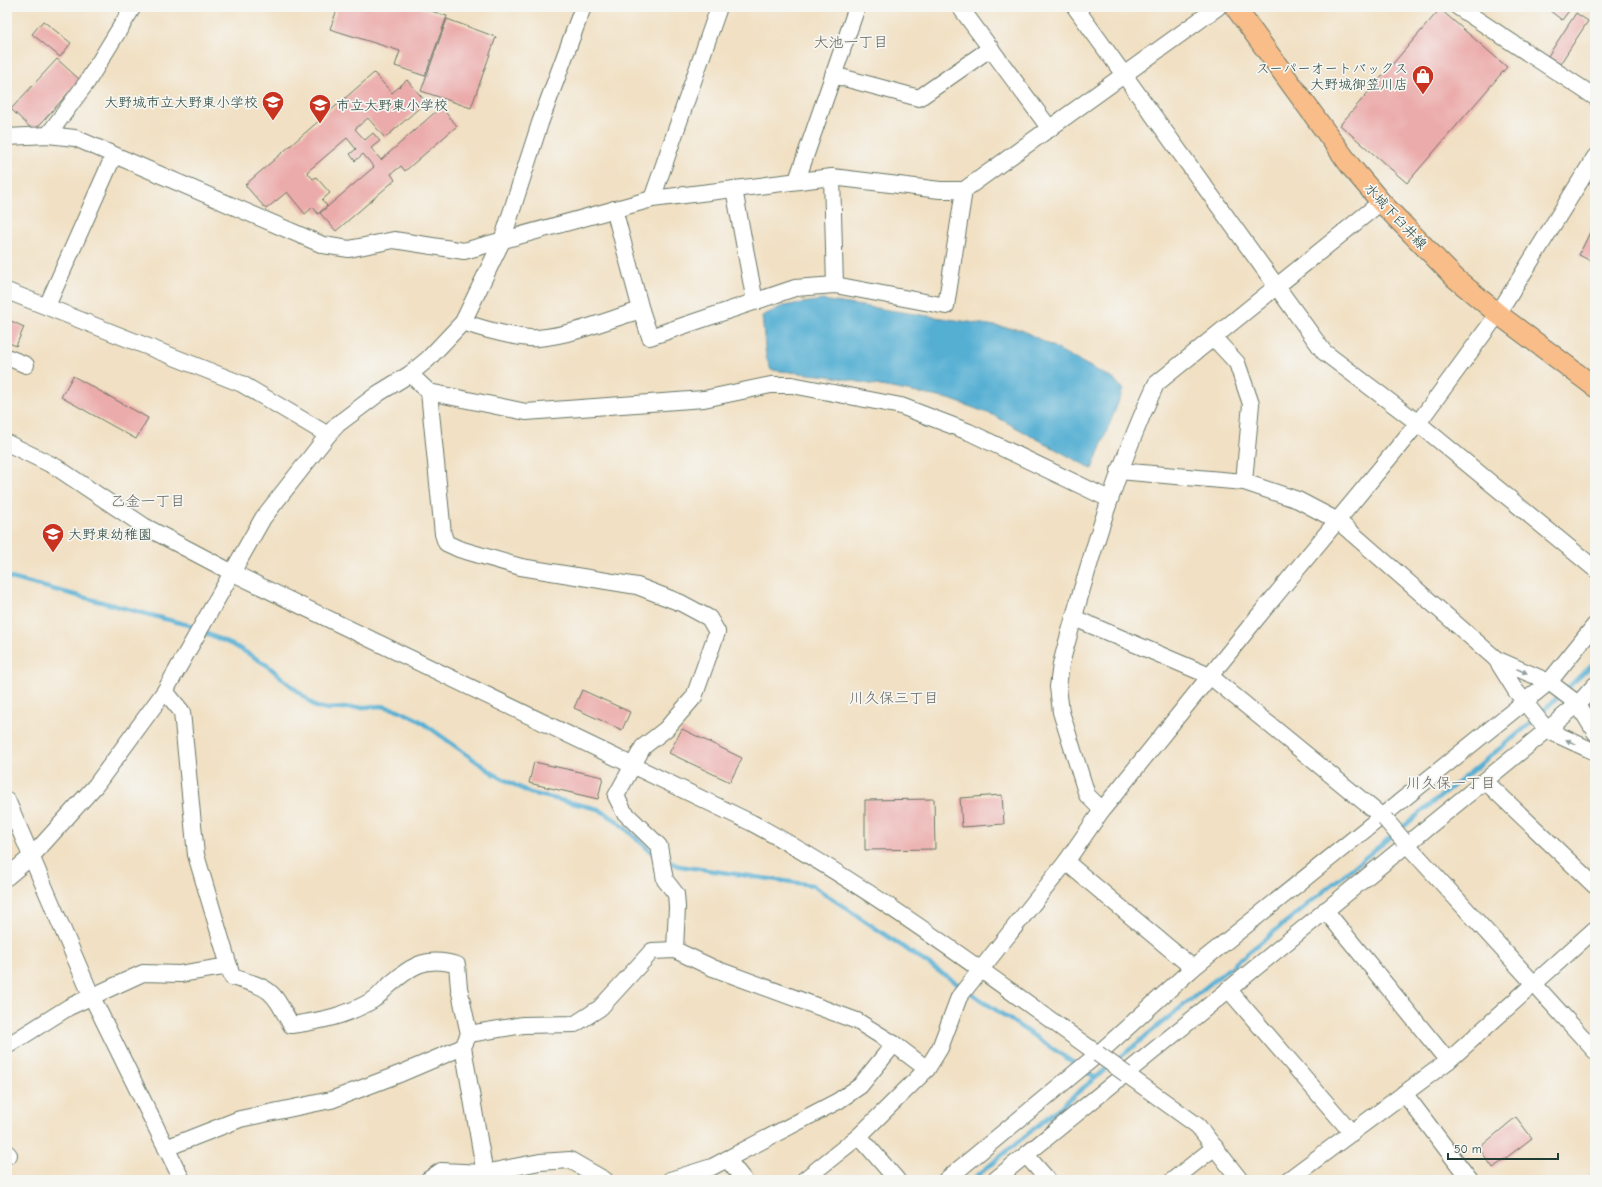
<svg xmlns="http://www.w3.org/2000/svg" width="1602" height="1187" font-family="'Comic Neue','Klee One',sans-serif">
<style>
.water{fill:#55afd3;stroke:#3a7684}
.lines{fill:none;stroke-linecap:round;stroke-linejoin:round}
.stream{stroke:#55afd3;stroke-width:4.5}
.building{fill:#ebabaa}
.minor-casing{stroke:#687666;stroke-width:18}
.major-casing{stroke:#687666;stroke-width:22}
.minor{stroke:#fff;stroke-width:16}
.major{stroke:#f8bd89;stroke-width:20}
.minor-bridge-casing{stroke:#687666;stroke-width:18;stroke-linecap:butt}
.minor-bridge{stroke:#fff;stroke-width:16}
.oneway{fill:#8f9e9a}
.labels{text-anchor:middle;stroke-width:3.5;stroke-linejoin:round;paint-order:stroke}
.poi-label{font-size:14px;fill:#1f3d34;stroke:#f6f6f2;text-anchor:end}
.street-label{font-size:14px;fill:#1f3d34;stroke:#f6f6f2}
.neighbourhood-label{font-size:15px;fill:#66645d;stroke:#f6f6f2}
</style>
<rect width="100%" height="100%" fill="#f6f6f2"/>
<filter id="ink" filterUnits="userSpaceOnUse"><feTurbulence type="fractalNoise" baseFrequency=".025" numOctaves="2"/><feDisplacementMap in="SourceGraphic" scale="8" xChannelSelector="R" yChannelSelector="G"/><feConvolveMatrix kernelMatrix="1 2 1 2 8 2 1 2 1" color-interpolation-filters="sRGB"/></filter>
<filter id="wash" filterUnits="userSpaceOnUse"><feTurbulence type="fractalNoise" baseFrequency=".012" numOctaves="4" result="noise"/><feDisplacementMap in="SourceGraphic" scale="16" xChannelSelector="R" yChannelSelector="G"/><feGaussianBlur stdDeviation="0.9" result="paint"/><feColorMatrix in="noise" values="0 0 0 0 0 0 0 0 0 0 0 0 0 0 0 0 0 1.4 0 .05"/><feComposite in="paint" operator="in"/></filter>
<g filter="url(#wash)">
<rect width="100%" height="100%" fill="#f1e0c3"/>
<path class="water" d="M822,300L1022,330L1115,380L1123,390L1092,469L993,415L949,399L828,376L771,370L766,357L762,316L783,306Z"/>
<g class="lines">
<g class="stream">
<path d="M7,577L188,625L237,647L267,665L316,707L328,709L382,706L398,710L419,720L494,774L530,793L598,809L616,820L657,857"/>
<path d="M665,860L679,866L812,885L1096,1078"/>
<path d="M972,1180L1158,1026L1526,727L1595,662"/>
</g>
</g>
<g id="blocks">
<g class="building">
<path d="M338,7H418L447,16L425,76L395,66L400,51L330,29Z"/>
<path d="M1545,7H1572L1562,20Z"/>
<path d="M1440,9L1507,67L1407,183L1340,125Z"/>
<path d="M1576,13L1588,21L1560,64L1548,56Z"/>
<path d="M447,19L496,37L471,108L421,91Z"/>
<path d="M43,21L71,43L60,57L32,34Z"/>
<path d="M7,47L11,59L7,61Z"/>
<path d="M57,59L80,80L34,131L11,109Z"/>
<path d="M374,73L392,93L407,80L426,102L385,138L368,118L355,129L365,140L373,133L380,141L371,148L381,160L441,107L457,126L405,171L401,166L391,174L395,180L336,231L320,213L374,167L363,154L355,161L350,154L356,149L347,138L307,172L313,179L316,177L330,193L322,200L327,206L318,214L313,207L305,214L287,192L266,209L245,185Z"/>
<path d="M1595,222V263L1579,255Z"/>
<path d="M7,319L24,327L16,346L7,342Z"/>
<path d="M73,376L148,418L136,439L61,397Z"/>
<path d="M582,690L630,712L622,730L574,708Z"/>
<path d="M682,729L742,758L730,782L669,753Z"/>
<path d="M534,762L603,777L598,799L529,783Z"/>
<path d="M1002,795L1004,824L962,827L960,798Z"/>
<path d="M934,799L935,849L865,850V800Z"/>
<path d="M1516,1117L1532,1138L1493,1168L1479,1148Z"/>
</g>
</g>
</g>
<g filter="url(#ink)">
<use href="#blocks" fill-opacity="0" stroke="#687666" stroke-width="1"/>
<g class="lines">
<g class="minor-casing">
<g id="minor">
<path d="M960,7L1050,129"/>
<path d="M1075,7L1324,352L1418,423L1595,569"/>
<path d="M1458,7L1595,97"/>
<path d="M833,75L919,98L991,48"/>
<path d="M48,135L87,82L133,7"/>
<path d="M7,137L48,135L75,138L323,245L349,249L394,240L464,251L652,199L832,177L940,190H964L1218,7"/>
<path d="M832,177L835,285"/>
<path d="M797,180L857,7"/>
<path d="M734,189L755,302"/>
<path d="M652,199L719,7"/>
<path d="M614,209L641,310"/>
<path d="M7,291L242,384L328,435"/>
<path d="M47,306L114,155"/>
<path d="M463,322C479,328 522,340 538,338C573,335 607,320 641,310L650,337L795,288L835,285L946,306L964,190"/>
<path d="M1214,338L1237,363L1251,404L1244,482"/>
<path d="M7,357L26,365"/>
<path d="M410,374L429,392L526,412L704,399L771,385H792L901,406L969,432L1109,499"/>
<path d="M429,392L443,534L446,543L459,549L521,567L637,586L681,603L709,618L717,632L694,697L666,729L643,747L616,796L624,812L659,846L665,880L676,894L677,907L675,950"/>
<path d="M7,443L56,467L144,526L231,572L752,823C874,889 986,974 1098,1054"/>
<path d="M1119,471L1244,482L1298,500L1338,521L1496,659L1516,691L1547,730L1595,752"/>
<path d="M1074,618L1210,676L1385,819"/>
<path d="M1496,659L1549,682L1578,704L1595,732"/>
<path d="M165,691L182,712L196,855L229,966"/>
<path d="M1485,781L1595,886"/>
<path d="M7,800L91,995L182,1180"/>
<path d="M1102,810L1087,795L1061,712L1058,687L1061,664C1087,568 1114,474 1156,384L1381,202"/>
<path d="M1403,840L1595,1051"/>
<path d="M1066,862L1193,968"/>
<path d="M7,877L32,856L96,785L165,691L263,518L328,435L338,424L379,393L410,374L428,359L463,322L502,241L540,123L583,7"/>
<path d="M1325,910L1448,1061"/>
<path d="M1228,989L1352,1133"/>
<path d="M469,1034L523,1025L575,1024L600,1008L652,951L675,950L713,968L857,1021L894,1044L927,1069"/>
<path d="M7,1046L69,1007L143,973L180,974L229,966L232,977C272,989 271,988 291,1025C321,1021 346,1016 373,1000C378,997 382,992 386,988C410,967 424,955 457,965L459,988L469,1034L463,1047L486,1180"/>
<path d="M1126,1074L1198,1126L1240,1180"/>
<path d="M1404,1093L1470,1180"/>
<path d="M859,1136L897,1180"/>
<path d="M166,1148L240,1119L331,1100L402,1073L463,1047"/>
<path d="M7,1153L9,1155"/>
<path d="M1026,1155L1048,1180"/>
<path d="M727,1159L744,1180"/>
<path d="M428,1180L441,1171L484,1173L540,1162L570,1160L605,1180"/>
<path d="M670,1180L712,1167L838,1101L860,1086L894,1044"/>
<path d="M804,1180L859,1136L927,1069L940,1048L959,997L1066,862L1102,810L1256,619L1418,423L1498,314L1595,157"/>
<path d="M946,1180L1098,1054L1193,968L1549,682L1595,625"/>
<path d="M995,1180L1547,730L1578,704L1595,685"/>
<path d="M1173,1180L1215,1147"/>
<path d="M1288,1180L1448,1061L1595,929"/>
</g>
</g>
<g class="major-casing">
<path id="major" d="M1235,7L1352,168L1381,202L1455,278L1498,314L1595,387"/>
</g>
<use href="#minor" class="minor"/>
<use href="#major" class="major"/>
<g class="minor-bridge-casing">
<g id="minor-bridge">
<path d="M1385,819L1403,840"/>
<path d="M1098,1054L1126,1074"/>
</g>
</g>
<use href="#minor-bridge" class="minor-bridge"/>
</g>
<defs><path id="oneway-solid" d="M-6-.8H1V-3.2L6.5 0L1 3.2V.8H-6Z"/></defs>
<g class="oneway">
<use href="#oneway-solid" transform="translate(1522 671) rotate(23)"/>
<use href="#oneway-solid" transform="translate(1571 742) rotate(-156)"/>
</g>
</g>
<defs>
<g id="shop-pin" transform="scale(1.15)"><path d="M0 17L-7.5 6A9.5 9.5 0 1 1 7.5 6Z" fill="#c8321e" stroke="#f6f6f2"/><path d="M-5-2.5h2.3a2.7 3.5 0 0 1 5.4 0H5L5.5 6h-11ZM-1.5-2.5h3a1.5 2.3 0 0 0-3 0Z" fill="#fff"/></g>
<g id="school-pin" transform="scale(1.15)"><path d="M0 17L-7.5 6A9.5 9.5 0 1 1 7.5 6Z" fill="#c8321e" stroke="#f6f6f2"/><path d="M0-5L7-2L0 1L-7-2ZM-4 1L0 2.5L4 1V4Q0 6-4 4Z" fill="#fff"/></g>
</defs>
<g fill-rule="evenodd">
<use href="#shop-pin" x="1423" y="76"/>
<use href="#school-pin" x="273" y="102"/>
<use href="#school-pin" x="320" y="105"/>
<use href="#school-pin" x="53" y="534"/>
</g>
<g class="labels">
<g class="poi-label">
<text x="1408" y="73">スーパーオートバックス<tspan x="1408" dy="16">大野城御笠川店</tspan></text>
<text x="258" y="107">大野城市立大野東小学校</text>
<text x="336" y="110" text-anchor="start">市立大野東小学校</text>
<text x="68" y="539" text-anchor="start">大野東幼稚園</text>
</g>
<g class="street-label">
<text transform="translate(1396 216) rotate(47)" y="5">水城下臼井線</text>
</g>
<g class="neighbourhood-label">
<text x="851" y="47">大池一丁目</text>
<text x="148" y="506">乙金一丁目</text>
<text x="894" y="703">川久保三丁目</text>
<text x="1451" y="788">川久保一丁目</text>
</g>
</g>
<rect width="1602" height="1187" fill="none" stroke="#f6f6f2" stroke-width="24"/>
<path d="M1448 1153v6h110v-6" fill="none" stroke="#1f3d34" stroke-width="2"/>
<text x="1454" y="1153" font-size="12" fill="#1f3d34" stroke="#f6f6f2" stroke-width="3" paint-order="stroke">50 m</text>
</svg>
